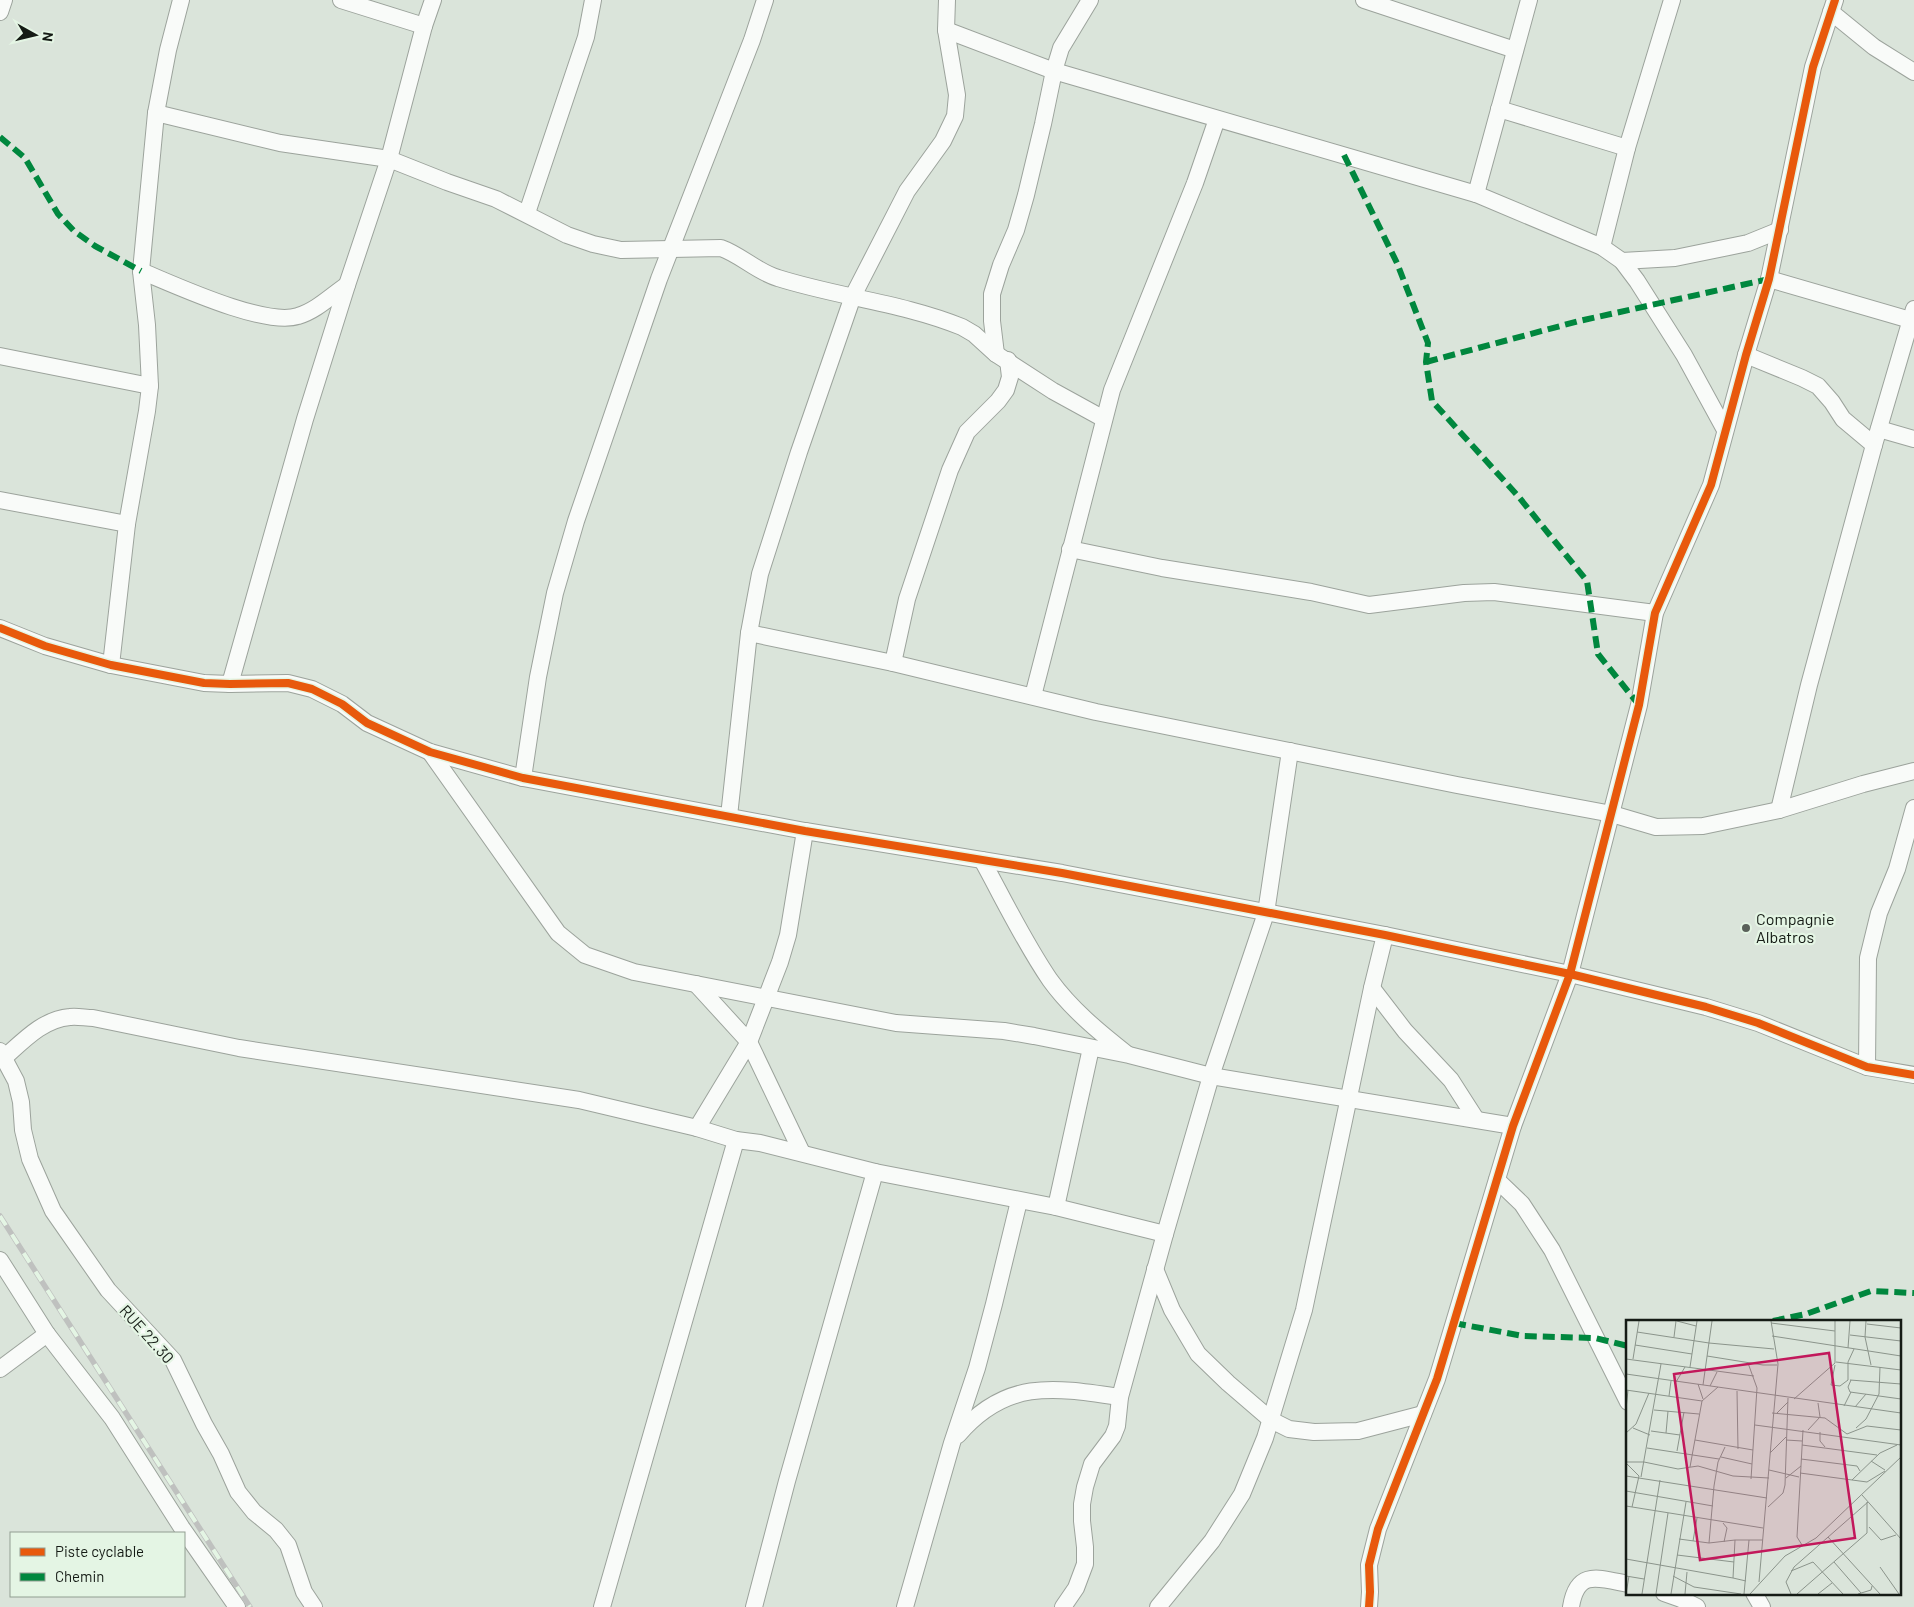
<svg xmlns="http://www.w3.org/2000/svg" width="1914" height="1607" font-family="Barlow,sans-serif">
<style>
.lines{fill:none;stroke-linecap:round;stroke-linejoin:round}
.minor-casing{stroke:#9ca39c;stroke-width:18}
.minor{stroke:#f9fbf9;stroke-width:16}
.rail-casing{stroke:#bfc1bf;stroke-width:5.5}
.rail{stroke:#e4f5e4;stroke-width:4;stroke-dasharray:11;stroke-linecap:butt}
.quiet{stroke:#00873e;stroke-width:6;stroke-dasharray:12 6;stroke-linecap:butt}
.cycleway-casing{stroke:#e4f5e4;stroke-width:11}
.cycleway{stroke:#e8590c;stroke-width:8}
.poi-dot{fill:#5a615a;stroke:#e4f5e4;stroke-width:2}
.labels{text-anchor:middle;stroke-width:4.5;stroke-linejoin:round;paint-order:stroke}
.poi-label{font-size:16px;fill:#151b15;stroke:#e4f5e4;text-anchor:start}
.street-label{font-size:16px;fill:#151b15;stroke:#e4f5e4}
.inset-road{fill:none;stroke:#8b948b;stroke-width:1}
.view{fill:#c2185b;fill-opacity:0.15;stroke:#c2185b;stroke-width:2.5}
.inset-edge{fill:none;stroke:#151b15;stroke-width:2.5}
</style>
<rect width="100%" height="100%" fill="#dae4da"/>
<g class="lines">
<g class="minor-casing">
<g id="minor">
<path d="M341,0L424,26"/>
<path d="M1364,0L1515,50"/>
<path d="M0,12L4,0"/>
<path d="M1831,12L1874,47L1914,72"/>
<path d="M946,30L1054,71L1476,194L1602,247L1622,261L1637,281L1684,355L1725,430"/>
<path d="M1499,109L1627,148"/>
<path d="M156,113L280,143L389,159L447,182L496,199L567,235L593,244L621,250L721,248C741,255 757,272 778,278C838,297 903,303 962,327L974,334L996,354L1053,391L1104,419"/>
<path d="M1476,194L1529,0"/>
<path d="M527,213L586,37L593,0"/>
<path d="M1602,247L1627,148L1672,0"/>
<path d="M1622,261L1675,258L1748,243L1780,230"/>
<path d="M141,271C175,285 265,327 298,316C316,311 332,295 347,285"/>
<path d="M1769,279L1914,321"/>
<path d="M996,354L992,321V294L1001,265L1016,230L1026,195L1043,124L1054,71L1061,48L1090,0"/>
<path d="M1746,355L1802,378L1818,386L1832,402L1843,419L1874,445"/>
<path d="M0,356L150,386L147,325L141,271L156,113L168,50L181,0"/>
<path d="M1879,429L1914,439"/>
<path d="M0,500L127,524"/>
<path d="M1070,549L1162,568L1311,592L1369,605L1464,593L1494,592L1655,613"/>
<path d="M0,628L45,646L111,665L204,683L230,684L288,683L312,689L342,704L367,723L430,752L523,778L805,831L1062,873L1385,935L1570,974L1706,1007L1758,1023L1867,1067L1914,1075"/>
<path d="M749,633L893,663L1096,712L1457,785L1612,814L1656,827L1703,826L1779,810L1863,784L1914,771"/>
<path d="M893,663L907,599L950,470L967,432L998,401L1006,390L1010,377L1008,360"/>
<path d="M111,665L127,524L147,411L150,386"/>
<path d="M230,684L305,419L347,285L389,159L424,26L433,0"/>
<path d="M1033,696L1112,390L1195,183L1217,119"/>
<path d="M430,752L558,933L585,955L634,972L896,1023L1004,1031L1034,1036L1129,1055L1211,1076L1513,1126"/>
<path d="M523,778L538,677L555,593L576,521L659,279L752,40L765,0"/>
<path d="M1779,810L1809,685L1874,445L1914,309"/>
<path d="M729,816L749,633L760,574L799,452L853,296L907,191L943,141L955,116L957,95L946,30L947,0"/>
<path d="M982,860C1004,900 1024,942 1050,980C1071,1009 1099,1032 1127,1054"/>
<path d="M696,984L749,1042L802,1153"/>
<path d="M1372,988L1405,1031L1451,1080L1476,1119"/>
<path d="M0,1051L16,1081L21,1102L23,1130L30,1159L53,1211L108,1290L173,1360L204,1424L221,1454L238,1492L254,1512L276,1530L288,1545L304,1592L314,1607"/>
<path d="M4,1058C23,1041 43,1019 70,1017C77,1016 86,1018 93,1018L239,1048L579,1100L697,1128L736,1140L760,1143L875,1172L1056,1207L1165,1234"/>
<path d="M1867,1067L1868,958L1879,913L1897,869L1914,808"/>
<path d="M697,1128L749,1042L780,962L788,935L805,831"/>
<path d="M1497,1180L1522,1204L1552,1250L1628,1402"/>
<path d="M1056,1207L1091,1048"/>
<path d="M0,1260L47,1334L112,1418L182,1528L237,1607"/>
<path d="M1155,1269L1172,1310L1198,1354L1228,1383L1271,1420L1289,1429L1314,1432L1358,1431L1423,1414"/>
<path d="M0,1369L47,1334"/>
<path d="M958,1435C1006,1379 1053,1387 1120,1397"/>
<path d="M1664,1593L1681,1599L1697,1607"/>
<path d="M1754,1593L1762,1607"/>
<path d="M602,1607L736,1140"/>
<path d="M754,1607L787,1481L875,1172"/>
<path d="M905,1607L952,1443L977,1368L994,1304L1019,1201"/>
<path d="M1063,1607L1076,1588L1085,1564V1547L1082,1521V1504L1085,1487L1092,1464L1113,1436L1117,1426L1120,1397L1165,1234L1211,1076L1266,913L1290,751"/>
<path d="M1158,1607L1212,1541L1242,1494L1265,1438L1304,1310L1372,988L1385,935"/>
<path d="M1369,1607L1370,1592L1369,1565L1378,1529L1437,1379L1513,1126L1570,974L1639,705L1655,613L1711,485L1746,355L1769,279L1813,67L1835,0"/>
<path d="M1571,1607C1577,1569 1598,1578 1628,1584"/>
</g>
</g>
<use href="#minor" class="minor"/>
<g class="rail-casing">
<path id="rail" d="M0,1216L250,1607"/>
</g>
<use href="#rail" class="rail"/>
<g class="quiet">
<path d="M0,137L25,158L58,214L74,231L95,246L141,271"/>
<path d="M1344,155L1397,263L1428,343L1426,362L1432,401L1518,496L1587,581L1598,654L1639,705"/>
<path d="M1426,362L1579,321L1769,279"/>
<path d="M1773,1321L1806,1314L1871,1291L1914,1293"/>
<path d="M1454,1323L1523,1336L1595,1338L1628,1346"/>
</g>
<g class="cycleway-casing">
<g id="cycleway">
<path d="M0,628L45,646L111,665L204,683L230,684L288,683L312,689L342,704L367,723L430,752L523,778L805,831L1062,873L1385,935L1570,974L1706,1007L1758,1023L1867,1067L1914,1075"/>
<path d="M1369,1607L1370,1592L1369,1565L1378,1529L1437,1379L1513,1126L1570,974L1639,705L1655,613L1711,485L1746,355L1769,279L1813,67L1835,0"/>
</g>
</g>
<use href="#cycleway" class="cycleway"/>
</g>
<circle class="poi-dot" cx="1746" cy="928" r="5"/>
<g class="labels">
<g class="poi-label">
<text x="1756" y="925">Compagnie<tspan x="1756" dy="18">Albatros</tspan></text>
</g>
<g class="street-label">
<text transform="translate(147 1334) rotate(48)" y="6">RUE 22.30</text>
</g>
</g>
<g transform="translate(1626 1320)">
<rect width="275" height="275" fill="#dae4da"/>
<path class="inset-road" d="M51,1L70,6M240,1L239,17L245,45M145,3L209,11M241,4L275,8M11,12L83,23L148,29M224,15L275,21M146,16L275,36M48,17L50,1M9,25L66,34M222,28L224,1M81,36L137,45H151M0,39L128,56M7,39L13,1M210,42L275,50M122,43L131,68L125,159M209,45L205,65L214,66L222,60V42L228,29M64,47L71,1M0,54L275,93M224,60L275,64M225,60L222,67L224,72L275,79M50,62L59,47M72,64L77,79M77,65L86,1M84,66L91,52M0,70L76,81M111,71L112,129M43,76L45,61M168,79L209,43V1M218,86L225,72M229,87L240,74M0,89L2,70M28,90L73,94M146,93L199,98L221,114M151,93L162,82M129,105L275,125M7,108L24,115M230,108L240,99L253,74L254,47M182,110L194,97L192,83M25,111L54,115M194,112V121L199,127M0,113L10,104L23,73M40,113L42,91M221,114L241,106L275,110M69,120L127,130M160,120L176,121M176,125L251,135M21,128L93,139M51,131L58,92M144,133L160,117M95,137L126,144M175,139L231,146L234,151M245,141L259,150M0,142H18L52,149L72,146L107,156L143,158M0,143L13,156L6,187M64,147L76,81L92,67M143,150L173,157M174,153L241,162L259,151M0,156L141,178M15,157L35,44M160,158L175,146M226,160L254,133L271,125M0,171L87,186M236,175L275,219M0,186L137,208M142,187L157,173L159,165L162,78M97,203L101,208L98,222M243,207L255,220L270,215M202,217L254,274M53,219L83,223L109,220L107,258L120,261M109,220H137M67,221L71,198M83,223L88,166L92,142L99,127M176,225L171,217L177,110M51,235L108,242M0,239L107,258M208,242L235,273M254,247L273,274M165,251L187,242L217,274M0,256L18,259M47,256L68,267L115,274M133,262L152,44L145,1M0,274L3,256M16,274L34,160M30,274L42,193M45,274L60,182M59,274L61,252M118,274L123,220M124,274L159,236L190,218L275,137M165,274L160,262L168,247L242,182M171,274L241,213V182M192,274L206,263M232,274L245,270L246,266"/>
<path class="view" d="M203,33L229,218L74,240L48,54Z"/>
<rect width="275" height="275" class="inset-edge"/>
</g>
<rect x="10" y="1532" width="175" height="65" fill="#e4f5e4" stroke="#919e91"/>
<rect x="20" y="1548" width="25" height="8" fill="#e8590c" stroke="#919e91"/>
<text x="55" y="1557" font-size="15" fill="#151b15">Piste cyclable</text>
<rect x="20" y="1573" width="25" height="8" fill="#00873e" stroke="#919e91"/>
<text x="55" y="1582" font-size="15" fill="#151b15">Chemin</text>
<g transform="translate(35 35) rotate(98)" stroke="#e4f5e4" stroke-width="4" paint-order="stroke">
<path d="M0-4L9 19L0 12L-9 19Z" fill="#151b15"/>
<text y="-8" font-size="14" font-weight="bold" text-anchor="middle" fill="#151b15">N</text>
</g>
</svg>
